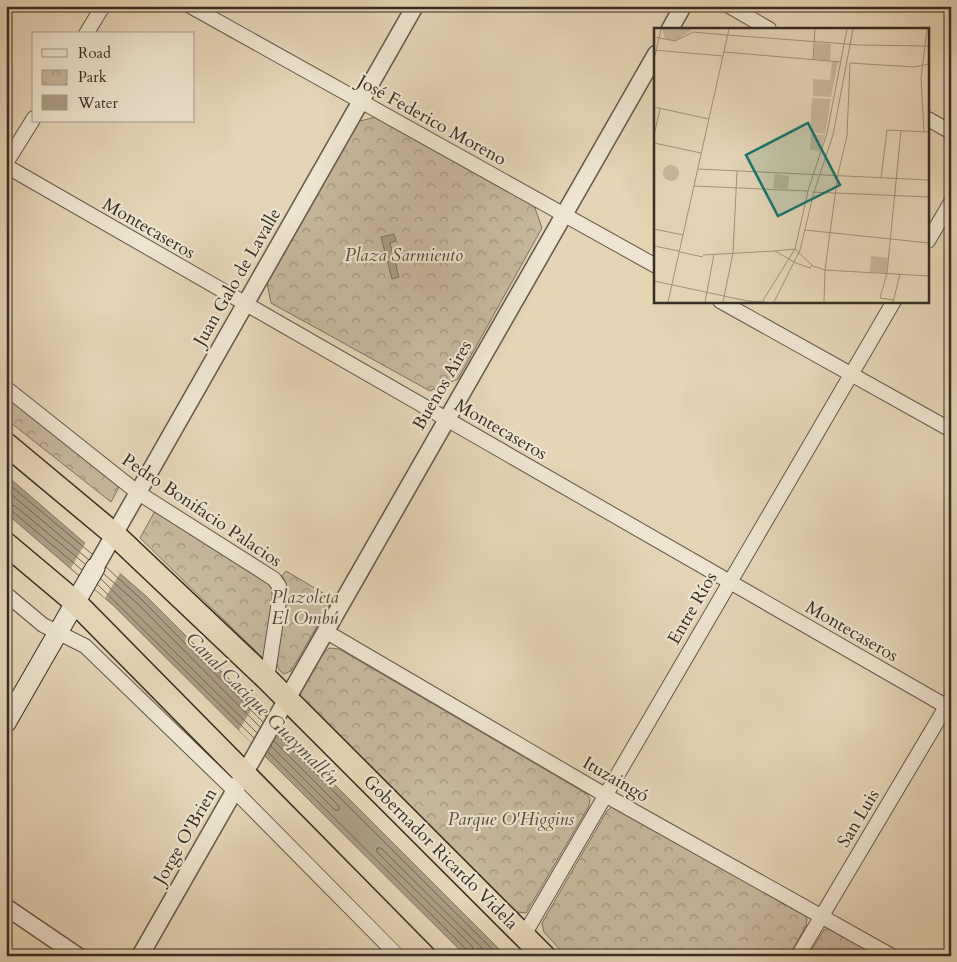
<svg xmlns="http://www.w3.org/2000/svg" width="957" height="962" font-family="Cardo,serif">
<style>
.park{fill:url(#park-crowns);stroke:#7f725f}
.water{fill:#aa9c83;stroke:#7c705c}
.pier{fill:#e5d5b5}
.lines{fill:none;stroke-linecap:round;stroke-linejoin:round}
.shore{stroke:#706452;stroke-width:1}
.minor-casing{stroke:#625747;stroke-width:16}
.tertiary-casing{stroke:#625747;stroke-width:19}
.secondary-casing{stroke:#372d22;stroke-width:21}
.trunk-casing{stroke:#372d22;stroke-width:25}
.minor{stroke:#eee4cf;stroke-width:14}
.tertiary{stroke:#eee4cf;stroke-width:16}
.secondary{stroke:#eee4cf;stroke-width:19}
.trunk{stroke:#e5d5b5;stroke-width:22}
.labels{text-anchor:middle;stroke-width:4.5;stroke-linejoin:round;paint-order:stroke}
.street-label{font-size:18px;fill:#372d22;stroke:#eee4cf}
.park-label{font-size:18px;font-style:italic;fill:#54493a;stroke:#eee4cf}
.water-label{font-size:19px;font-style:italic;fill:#54493a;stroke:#eee4cf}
.inset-road{fill:none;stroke:#9f927a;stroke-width:1}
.view{fill:#0f766e;fill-opacity:0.15;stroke:#0f766e;stroke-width:2.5}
.inset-edge{fill:none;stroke:#372d22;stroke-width:2.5}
</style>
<defs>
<pattern id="park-crowns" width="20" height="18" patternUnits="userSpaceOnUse" patternTransform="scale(1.25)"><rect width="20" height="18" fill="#c7b89c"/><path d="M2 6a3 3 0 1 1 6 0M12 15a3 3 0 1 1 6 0" fill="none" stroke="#a2967f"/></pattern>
</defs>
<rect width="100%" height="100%" fill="#e5d5b5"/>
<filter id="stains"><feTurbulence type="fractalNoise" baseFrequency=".004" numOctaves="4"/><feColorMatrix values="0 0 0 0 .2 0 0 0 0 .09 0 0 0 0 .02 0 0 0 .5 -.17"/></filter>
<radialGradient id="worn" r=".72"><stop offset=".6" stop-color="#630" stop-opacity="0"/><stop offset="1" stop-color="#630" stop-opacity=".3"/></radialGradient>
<g class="park">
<path d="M376,117L534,205L542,228L458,379L430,391L271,303L267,283L356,122Z"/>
<path d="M6,397L119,487L111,502L6,419Z"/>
<path d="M155,511L271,585L273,601L264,659L140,538Z"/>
<path d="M286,571L333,599L291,671L284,674C261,663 299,598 282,576Z"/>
<path d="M329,648L339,649L587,794L590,799L589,806L526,913L517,912L305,706L299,697L301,692L323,654Z"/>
<path d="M612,807L804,914L807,919L806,926L789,956H566L544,932L542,923L607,811Z"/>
<path d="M829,928L879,956H808L824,930Z"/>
</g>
<g class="water">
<path d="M394,234L396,241L390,243L399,277L392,279L381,237Z"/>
<path d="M6,475L146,596L506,956H466L114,606L6,513Z"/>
</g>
<g class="pier">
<path d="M86,542L120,573L105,598L71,568Z"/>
<path d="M254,705L279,730L264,756L239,730Z"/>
</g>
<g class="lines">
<g class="shore">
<path d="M6,482L92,554"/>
<path d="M6,490L89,560"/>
<path d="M6,503L15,506L85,564"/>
<path d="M6,509L12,511L82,570"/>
<path d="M106,567L142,600L263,722"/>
<path d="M104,574L138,604L260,727"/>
<path d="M101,579L257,733"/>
<path d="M98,585L254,738"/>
<path d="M277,735L499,956"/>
<path d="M271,746L335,810H339V806L274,741"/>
<path d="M268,752L467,950L469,956"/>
<path d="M475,956L472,946L377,852V848H381L490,956"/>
</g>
<g class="minor-casing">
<g id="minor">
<path d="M190,6L656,266"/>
<path d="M729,6L769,29"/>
<path d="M86,34L103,6"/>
<path d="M928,119L951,132"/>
<path d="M6,163L34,118"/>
<path d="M6,166L951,709"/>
<path d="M928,241L951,202"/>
<path d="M720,301L951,430"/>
<path d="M6,388L137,492L274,579L279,586L280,595L267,679"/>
<path d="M6,594L43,625L85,646L234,790L398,956"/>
<path d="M325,631L605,795L892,956"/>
<path d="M524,935L894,301"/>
<path d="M798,956L950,700"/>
</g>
</g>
<g class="tertiary-casing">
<g id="tertiary">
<path d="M670,29L683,6"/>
<path d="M95,568L415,6"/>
<path d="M6,907L78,956"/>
<path d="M140,956L656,54"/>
</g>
</g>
<g class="secondary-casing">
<path id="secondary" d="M6,723L95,568"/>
</g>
<g class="trunk-casing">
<g id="trunk">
<path d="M6,444L114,534L267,679L544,956"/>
<path d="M6,544L75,602L424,956"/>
</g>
</g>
<use href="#minor" class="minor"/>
<use href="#tertiary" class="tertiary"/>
<use href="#secondary" class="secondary"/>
<use href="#trunk" class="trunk"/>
</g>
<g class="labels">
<g class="street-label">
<text transform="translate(432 120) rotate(29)" y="6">José Federico Moreno</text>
<text transform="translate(149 228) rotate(30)" y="6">Montecaseros</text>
<text transform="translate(237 277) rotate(-60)" y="6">Juan Galo de Lavalle</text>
<text transform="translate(442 385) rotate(-60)" y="6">Buenos Aires</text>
<text transform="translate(501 429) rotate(30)" y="6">Montecaseros</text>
<text transform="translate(202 510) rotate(34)" y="6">Pedro Bonifacio Palacios</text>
<text transform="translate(692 608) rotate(-60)" y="6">Entre Ríos</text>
<text transform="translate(852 631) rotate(30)" y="6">Montecaseros</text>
<text transform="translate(616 779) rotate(30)" y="6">Ituzaingó</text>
<text transform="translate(858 818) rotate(-59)" y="6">San Luis</text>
<text transform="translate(185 836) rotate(-60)" y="6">Jorge O'Brien</text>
<text transform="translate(441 852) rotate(45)" y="6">Gobernador Ricardo Videla</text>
</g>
<g class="park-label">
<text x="404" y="261">Plaza Sarmiento</text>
<text x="305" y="603">Plazoleta<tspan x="305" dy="21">El Ombú</tspan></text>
<text x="511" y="825">Parque O'Higgins</text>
</g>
<g class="water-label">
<text transform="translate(263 708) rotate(45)" y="7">Canal Cacique Guaymallén</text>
</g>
</g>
<g transform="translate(654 28)">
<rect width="275" height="275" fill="#e5d5b5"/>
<path d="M8,1H39L21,13L11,11ZM161,15L177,16L176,33L160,31ZM178,34H184L177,69L159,68V51L176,52ZM158,70L177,71L171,106L156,104ZM157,106L171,107L166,123L156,122ZM9 145a8 8 0 1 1 16 0a8 8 0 1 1-16 0ZM121,146L135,148L134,161L119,160ZM217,228L234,230L232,245L216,244Z" fill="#c7b89c"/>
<path class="inset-road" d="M73,7L206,17L275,18M0,9L21,13L39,4L73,7M0,22L69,28M70,24L187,34M0,32L7,1M159,32L161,1M196,35L260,39L275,36M0,79L55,91M270,104L267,50L273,1M0,107L6,81M0,115L47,125M44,141L275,152M227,150L233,102L275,104M40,158L154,163M158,164L275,169M0,201L29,207M151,202L275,215M0,218L25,223M121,223L141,221L159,238L171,242L275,248M26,224L49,229M49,227L121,223L142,235L156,240L158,237M171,242L184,146L193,108L196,35M0,253L98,274M240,272L226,270L233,245L247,103M95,273L111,274M14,274L75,1M51,274L60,226M69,274L79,225L83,143M108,274L141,221L154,163L173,105L193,1M120,274L146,222L160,164L179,107L199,1M170,274L171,242M239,274L246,246"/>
<path class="view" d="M154,95L186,157L124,188L92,127Z"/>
<rect width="275" height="275" class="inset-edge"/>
</g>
<rect width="957" height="962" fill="none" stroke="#e5d5b5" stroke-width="25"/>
<rect x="8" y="8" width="942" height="947" fill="none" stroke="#372d22" stroke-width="2.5"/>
<rect x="12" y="12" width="932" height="937" fill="none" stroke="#372d22"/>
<rect x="32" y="32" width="162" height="90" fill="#eee4cf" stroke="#a59b8a"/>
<rect x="42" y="49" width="25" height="8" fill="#eee4cf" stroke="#a59b8a"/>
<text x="78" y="58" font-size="15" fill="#372d22">Road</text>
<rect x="42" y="70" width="25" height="15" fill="url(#park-crowns)" stroke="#a59b8a"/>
<text x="78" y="82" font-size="15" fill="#372d22">Park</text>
<rect x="42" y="95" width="25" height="15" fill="#aa9c83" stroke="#a59b8a"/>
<text x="78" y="108" font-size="15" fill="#372d22">Water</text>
<rect width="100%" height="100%" filter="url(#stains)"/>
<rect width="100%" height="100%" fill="url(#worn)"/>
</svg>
